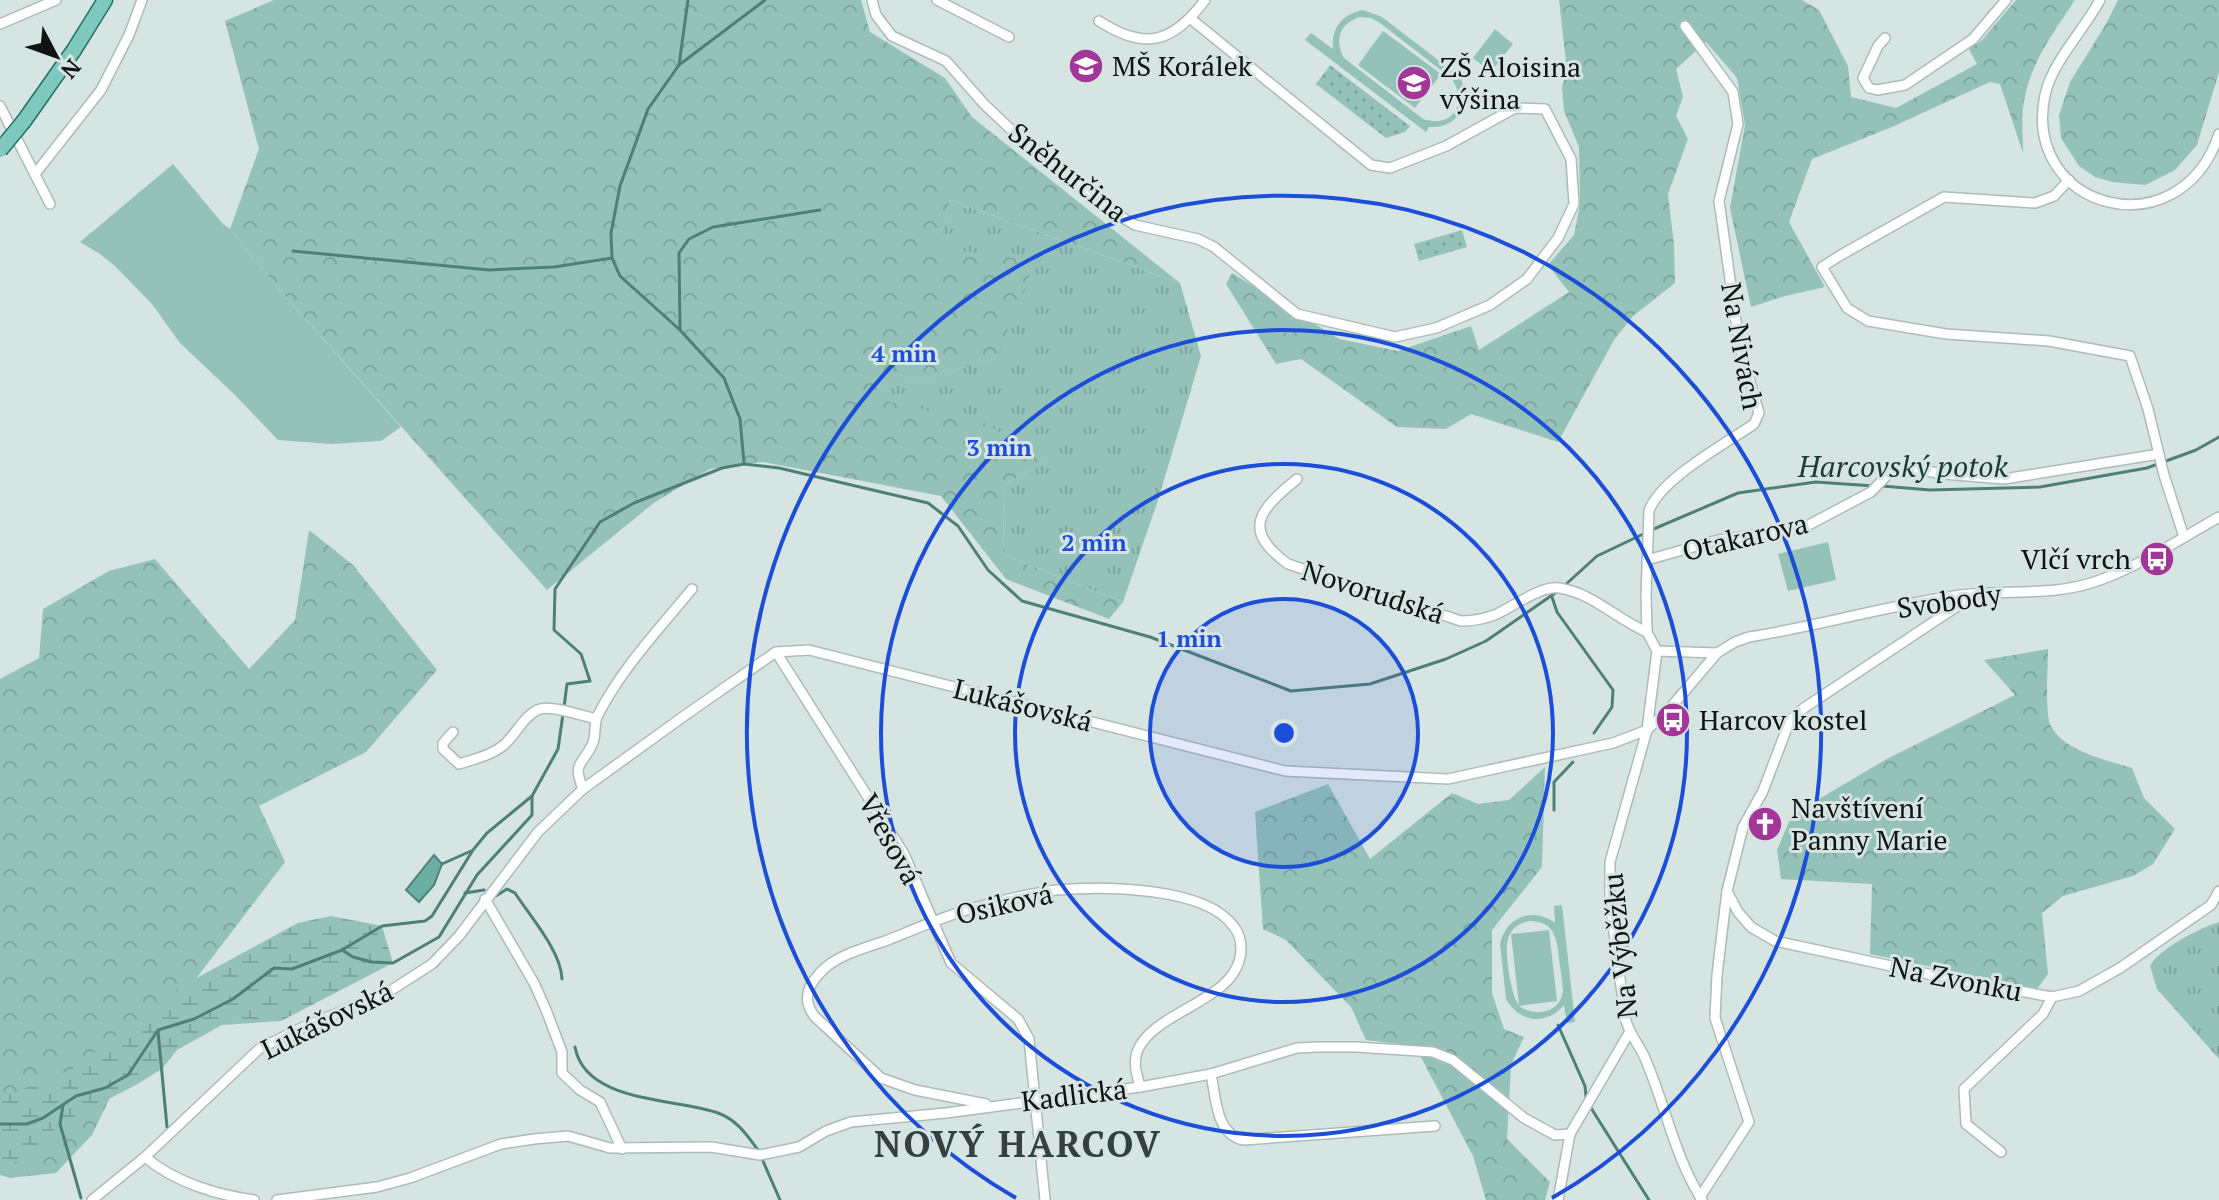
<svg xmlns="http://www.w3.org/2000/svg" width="2219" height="1200" font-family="'PT Serif',serif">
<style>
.grass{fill:url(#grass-tufts)}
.forest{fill:url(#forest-crowns)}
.wetland{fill:url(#wetland-marsh)}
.park{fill:url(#park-dots)}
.garden{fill:#94c2b9;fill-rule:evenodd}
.water{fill:#6bafa3;stroke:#4f8078;stroke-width:2}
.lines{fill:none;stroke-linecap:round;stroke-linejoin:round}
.stream{stroke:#4f8078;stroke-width:3}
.minor-casing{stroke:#adbbb8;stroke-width:12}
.primary-casing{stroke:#207266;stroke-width:17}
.minor{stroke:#fff;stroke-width:9}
.primary{stroke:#7fc8be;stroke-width:14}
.primary-bridge-casing{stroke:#207266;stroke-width:17;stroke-linecap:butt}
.primary-bridge{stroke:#7fc8be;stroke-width:14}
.ring{fill:none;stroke:#1d4ed8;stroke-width:4}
.labels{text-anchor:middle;stroke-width:6;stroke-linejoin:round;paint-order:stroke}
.poi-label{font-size:28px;fill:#0f1413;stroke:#d6e5e2;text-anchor:start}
.street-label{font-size:28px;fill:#0f1413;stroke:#d6e5e2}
.water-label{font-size:30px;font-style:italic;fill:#1a3b36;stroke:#d6e5e2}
.district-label{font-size:36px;font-weight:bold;letter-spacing:2px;fill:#35413f;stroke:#d6e5e2}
.centre{fill:#1d4ed8;stroke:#d6e5e2;stroke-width:4}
.ring-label{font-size:24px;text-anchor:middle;font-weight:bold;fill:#1d4ed8;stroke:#d6e5e2;stroke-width:6;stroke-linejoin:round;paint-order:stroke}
</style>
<defs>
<pattern id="grass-tufts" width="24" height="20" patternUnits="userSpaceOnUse" patternTransform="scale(2)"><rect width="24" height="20" fill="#94c2b9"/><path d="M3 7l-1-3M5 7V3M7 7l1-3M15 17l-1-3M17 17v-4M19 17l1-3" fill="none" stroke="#7ea69e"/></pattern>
<pattern id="forest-crowns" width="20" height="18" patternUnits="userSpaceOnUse" patternTransform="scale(2)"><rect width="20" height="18" fill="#94c2b9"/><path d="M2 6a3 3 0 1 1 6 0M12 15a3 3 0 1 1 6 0" fill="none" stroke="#7ea69e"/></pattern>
<pattern id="wetland-marsh" width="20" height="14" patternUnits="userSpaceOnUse" patternTransform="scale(2)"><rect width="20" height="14" fill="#94c2b9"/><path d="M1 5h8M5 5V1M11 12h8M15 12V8" fill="none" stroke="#7ea69e"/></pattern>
<pattern id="park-dots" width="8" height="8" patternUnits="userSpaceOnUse" patternTransform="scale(2)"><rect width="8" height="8" fill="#94c2b9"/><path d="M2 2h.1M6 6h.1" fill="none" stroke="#7ea69e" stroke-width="1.8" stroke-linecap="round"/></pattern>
</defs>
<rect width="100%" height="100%" fill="#d6e5e2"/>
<g class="grass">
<path d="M950,200L1180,283L1201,356L1158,500L1123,602L1004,555L1003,485L1047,461L860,396L997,358L938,248Z"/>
<path d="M2219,922V1059L2157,989L2150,966C2157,950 2201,927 2219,922Z"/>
</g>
<g class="forest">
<path d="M274,0H861L870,32L945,78L972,117L1180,283L950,200L939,248L1035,261L997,358L862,396L984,423L1048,461L1003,485L1004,555L1123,602L1109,619L1006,579L941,496L763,462L710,469L655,502L547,590L276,286L230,229L259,149L225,21Z"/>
<path d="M1559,0H1802L1819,10L1848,66L1851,97L1896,108L1977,64L1969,49L1982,40L2016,0H2075C2054,32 2030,63 2024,102C2021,118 2023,136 2023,153L2000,84L1990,82L1892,127L1812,159L1789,222L1825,287L1785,296L1751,307L1730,208L1745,125L1737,78L1706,42L1676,69L1683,97L1676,116L1688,139L1668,194L1674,245L1675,283L1633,316L1614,340L1558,442L1471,414L1446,429L1397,427L1301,359L1276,364L1226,284L1232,273L1339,339L1398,351L1471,326L1479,350L1569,292L1548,265L1574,235L1580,204L1579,147L1564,111L1562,87L1567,71Z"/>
<path d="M2118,0H2219V72L2197,145L2175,170L2145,185L2112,182L2095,177L2079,166L2061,138L2059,115L2070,82L2106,24Z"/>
<path d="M309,530L353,565L437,670L366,752L259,806L285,862L118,1081L92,1135L56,1173L10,1178L0,1175V679L39,658L43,609L109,571L155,559L249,669L295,620Z"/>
<path d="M2048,649C2048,665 2045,711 2050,724C2062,751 2106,760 2132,768L2144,798L2175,829L2153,864L2133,876L2063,896L2042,913L2048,974L2037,989L1870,954L1872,884L1781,879L1777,850L1792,815L1885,760L2015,695L1984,660Z"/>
<path d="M1545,767L1542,867L1492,930V993L1504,1029L1524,1037L1511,1065L1507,1139L1550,1182L1545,1200H1486L1473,1156L1415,1046L1366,1040L1351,1007L1286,940L1263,929L1255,812L1328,784L1370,859L1452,793L1478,804L1509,800Z"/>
</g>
<path class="wetland" d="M331,916L382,926L393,963L281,1021L222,1025L177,1050L162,1069L134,1086L60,1124L21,1161L0,1166V1098L73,1069L180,987L298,923Z"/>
<g class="park">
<path d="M1330,65L1410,126L1405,132L1386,138L1316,84Z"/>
<path d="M1462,230L1467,247L1419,261L1414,244Z"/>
</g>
<g class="garden">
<path d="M1363,10L1382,17L1459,76C1474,101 1459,129 1429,127L1426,132L1305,40L1311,33L1333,49C1331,28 1342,14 1363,10ZM1360,17L1371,18L1380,23L1451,78C1469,102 1453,129 1423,119L1344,58C1334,40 1340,23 1360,17Z"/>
<path d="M1495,29L1513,44L1491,72L1473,58Z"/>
<path d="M1383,31L1441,74L1415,108L1358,65Z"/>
<path d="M173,164L223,224L230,229L276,286L401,427L381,441L331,444L278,440L235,395L180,343L152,304L115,266L100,254L80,242Z"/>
<path d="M1828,542L1836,580L1788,591L1778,554Z"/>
<path d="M1562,905L1575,1022L1567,1023L1564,1005C1546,1026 1520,1023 1506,999L1500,944C1506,916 1533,907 1555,923L1554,906ZM1529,921C1558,921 1557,943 1560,966C1561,974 1563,984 1563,991C1560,1014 1533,1017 1519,1006L1557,1001L1549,930L1511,934L1519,1005C1511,996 1503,948 1509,936C1513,927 1520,923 1529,921Z"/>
</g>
<path class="water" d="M434,855L442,864L434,885L419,902L406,890Z"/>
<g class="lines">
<g class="stream">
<path d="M688,0L679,65L648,109L620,186L611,233L612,258L620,276L680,330L724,378L740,419L744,463"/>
<path d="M679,65L765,0"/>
<path d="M293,251L489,270L554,267L612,258"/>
<path d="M680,329L679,253L689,239L713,227L820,210"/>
<path d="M1882,486L1930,490L2040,487L2147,468L2196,450L2219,437"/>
<path d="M1564,586L1597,556L1656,528L1738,493L1816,482L1874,486"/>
<path d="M1552,597L1557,612L1613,690L1612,707L1594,733"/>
<path d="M564,707L567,684L590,681L581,654L554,630L555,589L600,522L634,503L722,468L744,464L779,468L928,503L958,526L988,570L1022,601L1150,637L1291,691L1370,684L1446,659L1486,641L1558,591"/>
<path d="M1554,810V782L1573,762"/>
<path d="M442,864L471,851"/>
<path d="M465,893L484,890"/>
<path d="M496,896L507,889L515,893C530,916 561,951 562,979"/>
<path d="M342,950L382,926L425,921L432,916L473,850L487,833L532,796"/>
<path d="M1558,1025L1585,1086L1586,1097"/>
<path d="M158,1031L167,1127"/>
<path d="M575,1047C585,1103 675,1098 718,1113C737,1120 746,1134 758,1150"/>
<path d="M63,1105L60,1124L81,1198"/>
<path d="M1591,1108L1649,1200"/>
<path d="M0,1124H27L43,1118L76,1096L105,1088L128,1075L158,1030L194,1019L233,999L274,968L292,969L342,950L353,957L372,962L393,963L439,937L477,875L532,815V796L558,749L563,714"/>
<path d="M763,1161L780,1200"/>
</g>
<g class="minor-casing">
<g id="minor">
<path d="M872,0L876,15L892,36L946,61L984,104L1039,156L1115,213L1135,225L1198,239L1214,247L1297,314L1395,337L1436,328L1490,305L1527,279L1558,238L1574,204L1571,159L1545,109L1515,108L1446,146L1390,168L1371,165L1191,19"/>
<path d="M937,0L1009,37"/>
<path d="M2100,0C2084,30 2052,62 2045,95C2021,209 2179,253 2219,134"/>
<path d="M1099,21C1145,51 1173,43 1205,0"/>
<path d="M0,24L56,0"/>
<path d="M1685,26L1733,92L1738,124L1719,201L1739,343L1759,413L1754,424C1725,444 1660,479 1649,511L1646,596L1647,632L1657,651L1647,730L1610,862V902L1625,1017C1629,1035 1637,1041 1644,1056C1665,1103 1674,1156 1702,1200"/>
<path d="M1885,38L1878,46L1863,78L1869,88L1877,90L1905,85L1973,39L2006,0"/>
<path d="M0,106L50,204"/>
<path d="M35,174L101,90L129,35L142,0"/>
<path d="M2069,180L2054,196L2035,203L1944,197L1841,255L1822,267L1847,308L1868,321L1946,334L2049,341L2130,356L2148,409L2164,475L2184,537"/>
<path d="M1297,479C1259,510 1241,530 1288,564L1461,621C1474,621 1485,619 1497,614C1514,606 1540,586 1559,588C1593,593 1616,619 1647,632"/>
<path d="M1647,560L1718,540L1803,528L1871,492L1891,471L1906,467L1943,474L2004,479L2159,454"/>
<path d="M1657,651L1717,653"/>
<path d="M776,652L904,854L951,963L1018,1019L1029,1039L1045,1200"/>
<path d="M453,732L443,743V749L459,764C474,759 493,755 505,744C516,734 525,714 540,709C552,705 583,716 596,719"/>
<path d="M583,789C572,762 582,766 592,745C597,735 593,724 598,715C622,668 659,629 692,589"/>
<path d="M1727,891L1738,912L1751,927L1775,941L1933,975L2052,997L2079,991L2120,968L2211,905L2219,891"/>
<path d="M485,899L534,983L546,1010L562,1052V1073L580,1090L600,1102L622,1149"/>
<path d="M1211,1074C1216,1097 1215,1133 1243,1140L1435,1126"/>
<path d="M986,1104L915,1090L881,1078L815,1017C803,1002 806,988 819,974C835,955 865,948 888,940C920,927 952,913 985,905C1008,899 1033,893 1056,890C1101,886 1206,886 1234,927C1239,933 1241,941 1241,949C1240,1002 1153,1009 1137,1052C1133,1064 1137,1075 1140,1087"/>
<path d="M2001,1152L1966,1124L1964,1089L2043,1014L2052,997"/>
<path d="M145,1157C174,1182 217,1195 254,1200"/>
<path d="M1700,1197L1749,1122L1715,1018L1717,975L1727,891L1743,827L1763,791L1790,720L1804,708L1956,607L1970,594"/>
<path d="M92,1200L145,1157L259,1049L297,1030L390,991L432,964L459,936L538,832L583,789L684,716L776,652L809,650L1285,771L1448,779L1613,743L1647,730L1672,706L1717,653L1735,642L1749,637C1820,626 1889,605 1960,595C2007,589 2055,597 2100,580C2141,565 2180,539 2219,517"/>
<path d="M277,1200L377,1187L410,1178L501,1144L534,1139L568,1136L610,1148L711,1147L760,1155L799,1147L826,1131L851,1122L946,1113L1140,1087L1211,1074L1297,1048L1318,1047H1356L1433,1052L1453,1060L1524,1118L1555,1135L1570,1134"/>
<path d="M1558,1200L1570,1134L1629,1033"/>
</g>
</g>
<g class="primary-casing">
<path id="primary" d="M24,121L74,50L105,0"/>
</g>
<use href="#minor" class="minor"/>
<use href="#primary" class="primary"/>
<g class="primary-bridge-casing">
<path id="primary-bridge" d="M0,150L24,121"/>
</g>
<use href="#primary-bridge" class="primary-bridge"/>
</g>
<circle cx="1284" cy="733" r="134" fill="#1d4ed8" fill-opacity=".12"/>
<g class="ring">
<circle cx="1284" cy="733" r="134"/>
<circle cx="1284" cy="733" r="269"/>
<circle cx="1284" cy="733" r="403"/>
<path d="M1016 1198A537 537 0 1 1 1552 1198"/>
</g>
<defs>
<g id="school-disc" transform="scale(1.8)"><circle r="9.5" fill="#a23799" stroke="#d6e5e2"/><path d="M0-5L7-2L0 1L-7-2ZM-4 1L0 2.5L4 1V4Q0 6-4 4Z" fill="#fff"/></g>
<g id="bus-disc" transform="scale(1.8)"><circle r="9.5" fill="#a23799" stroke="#d6e5e2"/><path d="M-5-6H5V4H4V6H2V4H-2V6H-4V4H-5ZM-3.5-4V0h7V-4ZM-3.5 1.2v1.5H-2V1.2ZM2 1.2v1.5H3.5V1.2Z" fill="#fff"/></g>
<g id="church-disc" transform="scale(1.8)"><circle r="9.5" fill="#a23799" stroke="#d6e5e2"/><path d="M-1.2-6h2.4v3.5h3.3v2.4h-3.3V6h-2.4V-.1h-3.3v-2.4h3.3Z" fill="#fff"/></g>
</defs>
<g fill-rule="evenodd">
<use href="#school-disc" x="1086" y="66"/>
<use href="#school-disc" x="1414" y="83"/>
<use href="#bus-disc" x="2157" y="559"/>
<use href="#bus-disc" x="1673" y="720"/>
<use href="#church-disc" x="1765" y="824"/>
</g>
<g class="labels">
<g class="poi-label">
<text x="1112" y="76">MŠ Korálek</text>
<text x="1440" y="77">ZŠ Aloisina<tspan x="1440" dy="32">výšina</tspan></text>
<text x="2131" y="569" text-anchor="end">Vlčí vrch</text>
<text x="1699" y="730">Harcov kostel</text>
<text x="1791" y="818">Navštívení<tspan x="1791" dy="32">Panny Marie</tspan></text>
</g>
<g class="street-label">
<text transform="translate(1068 172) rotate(38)" y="10">Sněhurčina</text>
<text transform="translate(1742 346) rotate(80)" y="10">Na Nivách</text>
<text transform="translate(1745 537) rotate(-13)" y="10">Otakarova</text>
<text transform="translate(1373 592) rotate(18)" y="10">Novorudská</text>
<text transform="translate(1949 601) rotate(-8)" y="10">Svobody</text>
<text transform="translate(1023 705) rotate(14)" y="10">Lukášovská</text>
<text transform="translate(890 839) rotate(61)" y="10">Vřesová</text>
<text transform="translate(1004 904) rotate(-13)" y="10">Osiková</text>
<text transform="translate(1620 946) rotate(-96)" y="10">Na Výběžku</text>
<text transform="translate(1956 979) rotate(11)" y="10">Na Zvonku</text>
<text transform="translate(327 1020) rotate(-26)" y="10">Lukášovská</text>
<text transform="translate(1074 1095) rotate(-7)" y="10">Kadlická</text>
</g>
<g class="water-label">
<text x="1903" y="477">Harcovský potok</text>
</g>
<g class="district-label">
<text x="1018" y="1157">NOVÝ HARCOV</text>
</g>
</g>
<circle cx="1284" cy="733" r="12" class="centre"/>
<g class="ring-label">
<text x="904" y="362">4 min</text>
<text x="999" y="456">3 min</text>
<text x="1094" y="551">2 min</text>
<text x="1189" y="647">1 min</text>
</g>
<g transform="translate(56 56) rotate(131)" stroke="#d6e5e2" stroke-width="6" paint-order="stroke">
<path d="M0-6L14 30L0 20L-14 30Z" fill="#0f1413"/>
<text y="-12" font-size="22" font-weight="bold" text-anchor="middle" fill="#0f1413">N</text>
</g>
</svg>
